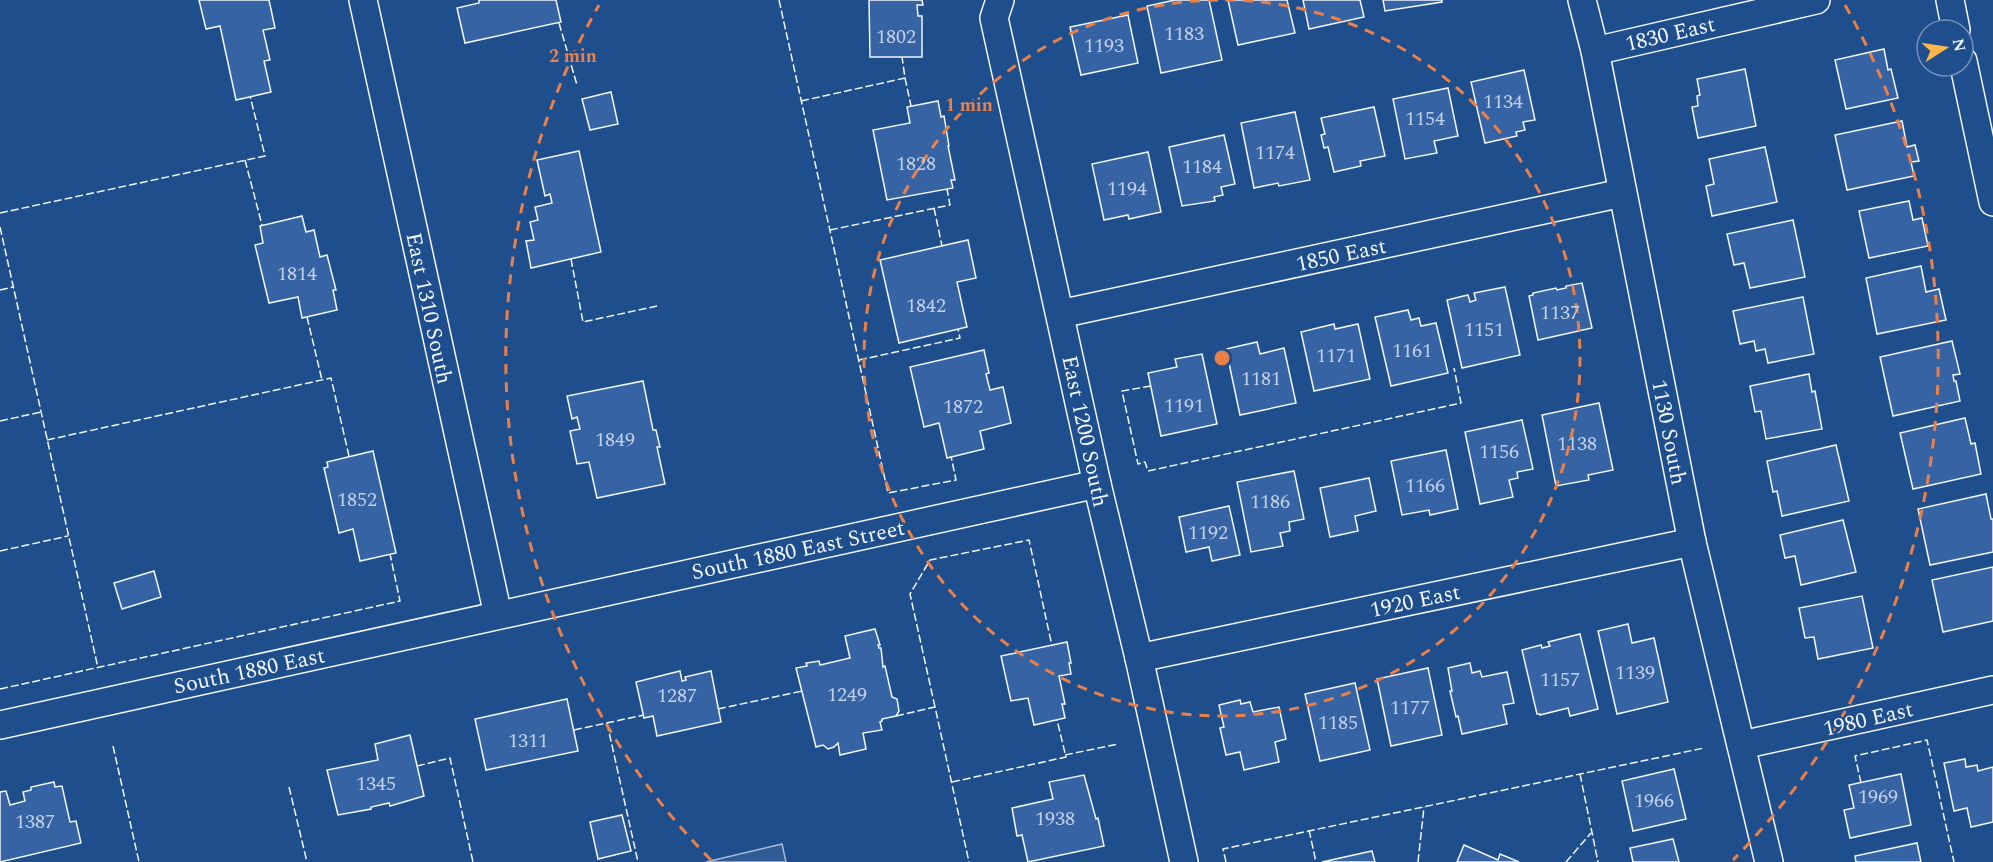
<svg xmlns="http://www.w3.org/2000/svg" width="1993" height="862" font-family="Spectral,serif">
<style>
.built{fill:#305b95;stroke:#a8bbd7;stroke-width:1.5}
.building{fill:#3563a3;stroke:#f2f6ff;stroke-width:1.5}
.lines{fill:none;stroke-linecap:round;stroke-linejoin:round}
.street-casing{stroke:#f2f6ff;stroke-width:30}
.street{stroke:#1f4e8c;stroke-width:27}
.fence{stroke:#f2f6ff;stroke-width:1.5;stroke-dasharray:8 3;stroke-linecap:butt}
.ring{fill:none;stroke:#ea8049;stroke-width:3;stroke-dasharray:10 8}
.labels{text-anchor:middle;stroke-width:4.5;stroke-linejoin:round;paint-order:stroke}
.number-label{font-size:20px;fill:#c3d1e8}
.street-label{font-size:22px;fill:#f2f6ff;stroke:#1f4e8c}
.centre{fill:#ea8049;stroke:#1f4e8c;stroke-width:3}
.ring-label{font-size:18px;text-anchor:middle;font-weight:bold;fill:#ea8049;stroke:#1f4e8c;stroke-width:4.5;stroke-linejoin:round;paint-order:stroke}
</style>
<rect width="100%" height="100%" fill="#1f4e8c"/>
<path class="built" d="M782,844L786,862H706Z"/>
<g class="building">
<path d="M199,0H269L275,28L263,30L270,60L264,61L271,92L236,100L220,26L206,29Z"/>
<path d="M479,0H556L561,22L465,43L457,8L479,3Z"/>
<path d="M869,0H922L923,5H917L918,16H922V57H870Z"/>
<path d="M1175,0H1209L1222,60L1161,73L1147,6Z"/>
<path d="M1228,0H1287L1295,33L1238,45Z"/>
<path d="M1303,0H1360L1364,17L1309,29Z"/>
<path d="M1383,0H1442V2L1385,11Z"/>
<path d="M1128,15L1138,63L1081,75L1070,27Z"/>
<path d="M1884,49L1888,70L1891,69L1898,98L1846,109L1835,60Z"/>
<path d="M1745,69L1756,126L1698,138L1692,107L1698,106L1697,96L1700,95L1697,79Z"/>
<path d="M1524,70L1535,120L1523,122L1525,130L1516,132L1517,136L1485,143L1471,82Z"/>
<path d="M1448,88L1458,136L1434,141L1437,153L1405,159L1393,99Z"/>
<path d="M611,92L618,124L590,130L582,99Z"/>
<path d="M938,101L941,117L944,116L949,146H948L955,180H951L953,188L887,200L873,130L910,123L907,107Z"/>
<path d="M1374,107L1385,156L1360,161L1361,166L1334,172L1328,147L1324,148L1321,135L1325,134L1321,118Z"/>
<path d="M1295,112L1310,180L1279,186L1278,183L1254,188L1241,123Z"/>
<path d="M1902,121L1907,147L1915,145L1919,161L1911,162L1914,176L1847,190L1835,135Z"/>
<path d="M1224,135L1235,184L1221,187L1223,195L1214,197L1215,201L1182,206L1169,147Z"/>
<path d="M1765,147L1777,202L1712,216L1706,186L1714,184L1709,159Z"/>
<path d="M579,151L601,252L531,268L526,241L534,240L530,222L538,220L535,207L552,203L550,194L545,196L537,160Z"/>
<path d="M1148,152L1161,212L1129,219L1128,215L1104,220L1092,164Z"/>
<path d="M1909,201L1913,220L1922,218L1928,246L1869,258L1859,211Z"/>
<path d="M302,216L306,232L314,230L320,257L327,255L336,290H333L337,310L302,318L298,297L269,303L255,245L263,243L260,226Z"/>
<path d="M1793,220L1805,277L1750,288L1744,263L1734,265L1727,234Z"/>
<path d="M968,240L976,278L957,282L967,327L899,343L880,260Z"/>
<path d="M1921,266L1926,292L1939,289L1946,320L1877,334L1866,278Z"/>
<path d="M1582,283L1592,328L1538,340L1529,296L1533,295V293L1556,288L1557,290L1566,288V286Z"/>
<path d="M1505,287L1520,355L1462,368L1447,300L1468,295L1470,302L1476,300L1474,293Z"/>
<path d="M1803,297L1814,354L1768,363L1765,349L1756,351L1754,341L1740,344L1733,311Z"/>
<path d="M1408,310L1411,320L1419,318L1421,326L1436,323L1448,373L1391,386L1375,317Z"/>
<path d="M1334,324L1335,329L1358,324L1370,379L1314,391L1301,332Z"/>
<path d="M1952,341L1960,374L1953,375L1954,381H1956L1960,401L1893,416L1880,357Z"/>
<path d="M1257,342L1260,354L1284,348L1296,403L1240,415L1226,349Z"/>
<path d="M984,350L989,373L986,374L990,390L1003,387L1011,423L980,431L984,449L947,458L939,423L924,427L910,367Z"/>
<path d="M1202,354L1217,424L1161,436L1148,373L1177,367L1175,359Z"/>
<path d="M1809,374L1812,392L1815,391L1822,429L1766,439L1761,411L1755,412L1750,386Z"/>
<path d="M643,381L653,430H656L660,447H657L665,484L597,498L589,462L577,464L570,431L580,429L577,417L572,419L567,396Z"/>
<path d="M1599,403L1613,470L1588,475L1589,480L1556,486L1542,415Z"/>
<path d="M1965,418L1971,444L1975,443L1981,474L1913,489L1900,433Z"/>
<path d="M1522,420L1533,469L1517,472L1518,478L1509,480L1513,497L1480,504L1465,432Z"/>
<path d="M1836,445L1849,501L1782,516L1777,491L1773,492L1767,461Z"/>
<path d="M1446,450L1458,509L1430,515L1429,510L1402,515L1391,461Z"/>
<path d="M373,451L396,553L360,561L353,529L339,533L324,468L328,467L327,462Z"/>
<path d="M1294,471L1304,519L1289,522L1290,531L1280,533L1283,546L1251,552L1237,482Z"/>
<path d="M1369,478L1376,511L1355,516L1358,531L1330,537L1320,488Z"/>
<path d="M1986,494L1991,519H1993V552L1930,565L1918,509Z"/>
<path d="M1229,506L1240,555L1212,561L1209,547L1186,552L1179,517Z"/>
<path d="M1843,520L1856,572L1801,585L1795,556L1785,558L1780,535Z"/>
<path d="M1993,567V621L1943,632L1932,580Z"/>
<path d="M154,571L161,597L122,609L114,583Z"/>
<path d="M1862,596L1873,648L1818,659L1814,637L1805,638L1799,608Z"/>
<path d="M1628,624L1632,643L1654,638L1668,702L1617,714L1598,631Z"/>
<path d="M875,629L880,645H878L879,648H881L883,667L885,666L892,697L897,699L899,711L896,716L882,719V721L880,722L882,730L863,733L866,749L840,755L838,743L834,747L828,749L823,745L816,747L796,668L807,666L806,663L819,661L820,665L850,658L845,636Z"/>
<path d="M1580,634L1598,709L1570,716L1568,708L1540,715V714H1537L1522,650L1541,645L1542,648L1550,646L1548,642Z"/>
<path d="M1067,642L1071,663H1069L1071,674L1059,676L1065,704H1062L1065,718L1034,725L1028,698L1011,701L1001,656Z"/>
<path d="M1470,663L1472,673L1480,671L1482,677L1507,672L1514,703L1503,705L1507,724L1462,734L1458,716L1456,717L1450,691H1452L1448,668Z"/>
<path d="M1428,668L1442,735L1391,746L1377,679Z"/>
<path d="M680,671L682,681L686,680L685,677L711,671L721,722L657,736L653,716L644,718L636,682Z"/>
<path d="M1355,683L1370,750L1320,761L1305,694Z"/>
<path d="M567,699L578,751L486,770L475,719Z"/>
<path d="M1240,700L1241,704L1250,702L1253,712L1279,707L1286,739L1275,742L1279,762L1244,770L1240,752L1226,755L1220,728L1224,727L1219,705Z"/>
<path d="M410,735L424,796L390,806L389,803L371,807V809L338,815L327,770L378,760L375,744Z"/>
<path d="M1965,759L1966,767L1977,765L1978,771L1993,767V822L1971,827L1967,808L1954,811L1944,763Z"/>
<path d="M1674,769L1686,819L1633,831L1622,781Z"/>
<path d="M1901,774L1911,825L1850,838L1844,810L1854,808L1849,785Z"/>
<path d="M1084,775L1096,819L1098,818L1104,846L1028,862L1022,835L1017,836L1012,808L1053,799L1049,782Z"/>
<path d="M54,782L55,787L62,786L70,822L76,821L81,843L0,862V792L6,791L10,805L25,801L23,792L31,790V787Z"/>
<path d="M622,815L631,851L598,859L590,822Z"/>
<path d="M1673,839L1679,862H1633L1630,848Z"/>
<path d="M1917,843L1921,862H1856L1855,856Z"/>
<path d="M1464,845L1498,860L1500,854L1519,862H1457Z"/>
<path d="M1372,851L1375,862H1322Z"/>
</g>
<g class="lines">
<g class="street-casing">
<g id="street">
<path d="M363,0L498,615"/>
<path d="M1000,0L994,18L1097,484L1139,658L1184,862"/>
<path d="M1582,0L1595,51L1692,542L1769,862"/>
<path d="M1950,0L1956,30"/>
<path d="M1595,51L1816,0"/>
<path d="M1963,61L1993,202"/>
<path d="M1060,314L1622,193"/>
<path d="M1139,658L1692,542"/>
<path d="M0,725L1097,484"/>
<path d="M1742,745L1993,690"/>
</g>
</g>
<use href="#street" class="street"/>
<g class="fence">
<path d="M779,0L888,493L956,480L951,456"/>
<path d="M559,23L577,85"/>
<path d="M905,78L911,106"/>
<path d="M801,101L905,78L902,57"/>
<path d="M245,160L262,225"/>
<path d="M934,208L942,246"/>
<path d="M0,213L265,156L250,96"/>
<path d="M0,227L98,668"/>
<path d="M830,230L950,205L947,189"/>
<path d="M571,259L583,322L657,306"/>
<path d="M0,290L13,287"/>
<path d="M307,317L322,380"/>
<path d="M859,360L960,338L958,329"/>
<path d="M1151,386L1122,391L1138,464L1145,462L1148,471L1461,403L1454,368"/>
<path d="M0,421L41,412"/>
<path d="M47,440L331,378L349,456"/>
<path d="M0,551L68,536"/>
<path d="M0,689L400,601L390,554"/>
<path d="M935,707L910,594L930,560L1029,540L1052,646"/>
<path d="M718,709L802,691"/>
<path d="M896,716L935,707L969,862"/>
<path d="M607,723L638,862"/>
<path d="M574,730L644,715"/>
<path d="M113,746L139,862"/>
<path d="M1065,755L1118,744"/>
<path d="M417,766L450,758L473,862"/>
<path d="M1580,774L1598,862"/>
<path d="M952,782L1066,757L1057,720"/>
<path d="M1861,783L1855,756L1927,740L1954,862"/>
<path d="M289,787L307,862"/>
<path d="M1309,830L1316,862"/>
<path d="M1226,862L1223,849L1704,748"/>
<path d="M1418,862L1424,807"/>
<path d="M1566,862L1591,833"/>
</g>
</g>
<g class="ring">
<path d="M1225 0A358 358 0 1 1 1219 0"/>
<path d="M711 860A716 716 0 0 1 599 5M1845 5A716 716 0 0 1 1733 860"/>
</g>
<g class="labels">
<g class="number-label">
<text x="1184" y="40">1183</text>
<text x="896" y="43">1802</text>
<text x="1104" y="52">1193</text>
<text x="1503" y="108">1134</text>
<text x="1425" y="125">1154</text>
<text x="1275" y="159">1174</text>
<text x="916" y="170">1828</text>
<text x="1202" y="173">1184</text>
<text x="1127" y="195">1194</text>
<text x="297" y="280">1814</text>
<text x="926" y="312">1842</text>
<text x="1560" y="319">1137</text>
<text x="1484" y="336">1151</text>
<text x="1412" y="357">1161</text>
<text x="1336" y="362">1171</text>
<text x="1261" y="385">1181</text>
<text x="1184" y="412">1191</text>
<text x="963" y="413">1872</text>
<text x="615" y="446">1849</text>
<text x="1577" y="450">1138</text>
<text x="1499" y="458">1156</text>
<text x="1425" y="492">1166</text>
<text x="357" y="506">1852</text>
<text x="1270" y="508">1186</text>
<text x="1208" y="539">1192</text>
<text x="1635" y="679">1139</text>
<text x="1560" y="686">1157</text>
<text x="847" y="701">1249</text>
<text x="677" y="702">1287</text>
<text x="1410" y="714">1177</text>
<text x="1338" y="729">1185</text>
<text x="528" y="747">1311</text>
<text x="376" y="790">1345</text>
<text x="1878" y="803">1969</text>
<text x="1654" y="807">1966</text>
<text x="1055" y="825">1938</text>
<text x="35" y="828">1387</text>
</g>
<g class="street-label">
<text transform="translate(1670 33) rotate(-13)" y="8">1830 East</text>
<text transform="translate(1341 254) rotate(-12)" y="8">1850 East</text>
<text transform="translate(430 308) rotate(78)" y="8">East 1310 South</text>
<text transform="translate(1086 431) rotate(78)" y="8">East 1200 South</text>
<text transform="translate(1670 432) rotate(79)" y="8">1130 South</text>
<text transform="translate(798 549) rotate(-12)" y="8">South 1880 East Street</text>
<text transform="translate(1415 600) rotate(-12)" y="8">1920 East</text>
<text transform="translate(249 670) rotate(-12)" y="8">South 1880 East</text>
<text transform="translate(1868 718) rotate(-13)" y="8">1980 East</text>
</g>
</g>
<circle cx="1222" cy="358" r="9" class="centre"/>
<g class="ring-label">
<text x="573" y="62">2 min</text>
<text x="969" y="111">1 min</text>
</g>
<g transform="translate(1945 48) rotate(78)"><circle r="28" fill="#1f4e8c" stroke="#7391ba" stroke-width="1.5"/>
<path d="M0-4.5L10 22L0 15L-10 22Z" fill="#ffb74d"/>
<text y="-9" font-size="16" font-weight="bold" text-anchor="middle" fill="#f2f6ff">N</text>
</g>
</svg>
